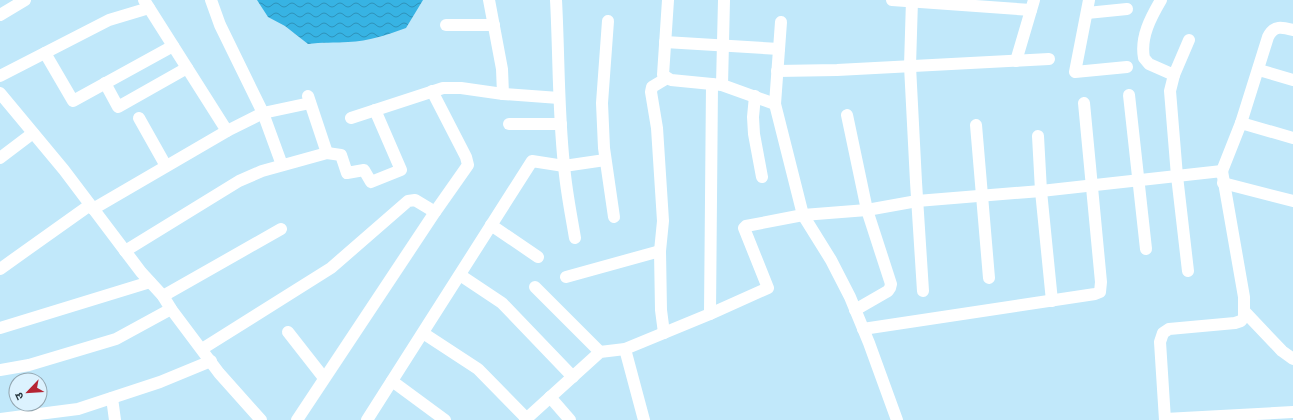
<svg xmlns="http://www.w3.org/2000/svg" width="1293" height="420" font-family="Helvetica,'Noto Sans Devanagari',sans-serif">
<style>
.water{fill:url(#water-waves)}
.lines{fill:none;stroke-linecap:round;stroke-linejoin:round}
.minor{stroke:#fff;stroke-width:12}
</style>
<defs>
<pattern id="water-waves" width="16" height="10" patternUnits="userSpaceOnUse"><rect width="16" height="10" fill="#37b3e3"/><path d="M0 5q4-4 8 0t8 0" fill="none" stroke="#2e92b9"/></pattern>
</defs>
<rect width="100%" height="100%" fill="#c1e8fa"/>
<path class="water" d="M257,0H423L406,28C387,35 369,41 348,42C335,43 321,42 308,44L285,26L268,17Z"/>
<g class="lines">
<g class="minor">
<path d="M211,0L220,25L263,113L282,165"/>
<path d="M489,0L502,69L503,94"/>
<path d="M556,0C559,55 558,110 564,165C566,190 571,214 575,238"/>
<path d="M668,0L663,75L671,80L722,85L775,104L803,215L831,260L850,297L869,343L897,420"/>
<path d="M892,0L1031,10"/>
<path d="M912,0L910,66L916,182L923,291"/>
<path d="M1089,0L1075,72L1127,67"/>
<path d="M1161,0C1151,17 1140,37 1144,58L1149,64L1174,75"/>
<path d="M1087,13L1127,9"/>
<path d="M0,15L25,0"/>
<path d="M608,21L602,103L604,148L614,217"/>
<path d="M446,25H494"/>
<path d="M665,42L779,49"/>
<path d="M45,53L73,101L173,46"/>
<path d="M1016,61L1034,0"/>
<path d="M1259,70L1293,80"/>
<path d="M777,71L837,70L1049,59"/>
<path d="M0,76L109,20L149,8"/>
<path d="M105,83L118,107L187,68"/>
<path d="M722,85L724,0"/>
<path d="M0,93L64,170L141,272L163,296L171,309L219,373L261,420"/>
<path d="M1129,95L1146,249"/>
<path d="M308,96L327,153"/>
<path d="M755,96L753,117L754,134L762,177"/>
<path d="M775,104L781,22"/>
<path d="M847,115L867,210L891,284L890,288L888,291L855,310"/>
<path d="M139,118L166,166"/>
<path d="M351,118L443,88H461L503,94L559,98"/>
<path d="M1241,123L1293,138"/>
<path d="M509,124H561"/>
<path d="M976,125L989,278"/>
<path d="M227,131L263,113L310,103"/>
<path d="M1038,136L1041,191L1052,301"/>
<path d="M0,158L33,133"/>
<path d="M1222,171L1241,123L1268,37C1274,25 1282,27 1293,30"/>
<path d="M1223,183L1293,201"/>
<path d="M93,209L227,131L144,0"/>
<path d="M491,225L538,257"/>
<path d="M125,251L239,181L262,171L327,153L341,155L347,173L364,170L371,182L401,170L375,110"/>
<path d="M0,269L90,205"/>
<path d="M1188,271L1177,176L1170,91L1174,75L1189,40"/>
<path d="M460,275L502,303L573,377"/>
<path d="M566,277L660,251"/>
<path d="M535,287L600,352"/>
<path d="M163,296L281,229"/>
<path d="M1244,311L1282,351L1293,359"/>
<path d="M710,314L712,84"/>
<path d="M0,328L150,282"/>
<path d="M863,329L1095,294L1100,292L1101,282L1084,103"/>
<path d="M288,332L324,378"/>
<path d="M423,333L478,369L527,419"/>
<path d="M664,333L661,310L660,251L663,221L657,128L651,92L652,87L667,78"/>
<path d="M202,349L331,268L408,201L415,200L435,212"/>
<path d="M625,349L644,420"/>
<path d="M0,370L29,365L116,339L171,309"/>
<path d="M392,381L445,420"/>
<path d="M550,397L570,420"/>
<path d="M112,398L115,420"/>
<path d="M0,419L78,409L160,382L211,361"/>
<path d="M1165,419L1293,412"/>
<path d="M297,420L435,212L468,165L466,157L432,91"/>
<path d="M367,420L532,161L564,166L605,160"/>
<path d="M525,420L600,352L625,349L710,314L768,288L744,228L746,226L803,215L867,210L917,201L1041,191L1222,171L1244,297V317L1241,321L1235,323L1169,329L1163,333L1160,342L1165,420"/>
</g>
</g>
<g transform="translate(28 392) rotate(245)"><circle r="19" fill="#dcf2fe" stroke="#93a6b0"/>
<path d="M0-3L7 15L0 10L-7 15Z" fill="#b52433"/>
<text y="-6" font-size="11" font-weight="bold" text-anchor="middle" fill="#26353c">उ</text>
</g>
</svg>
